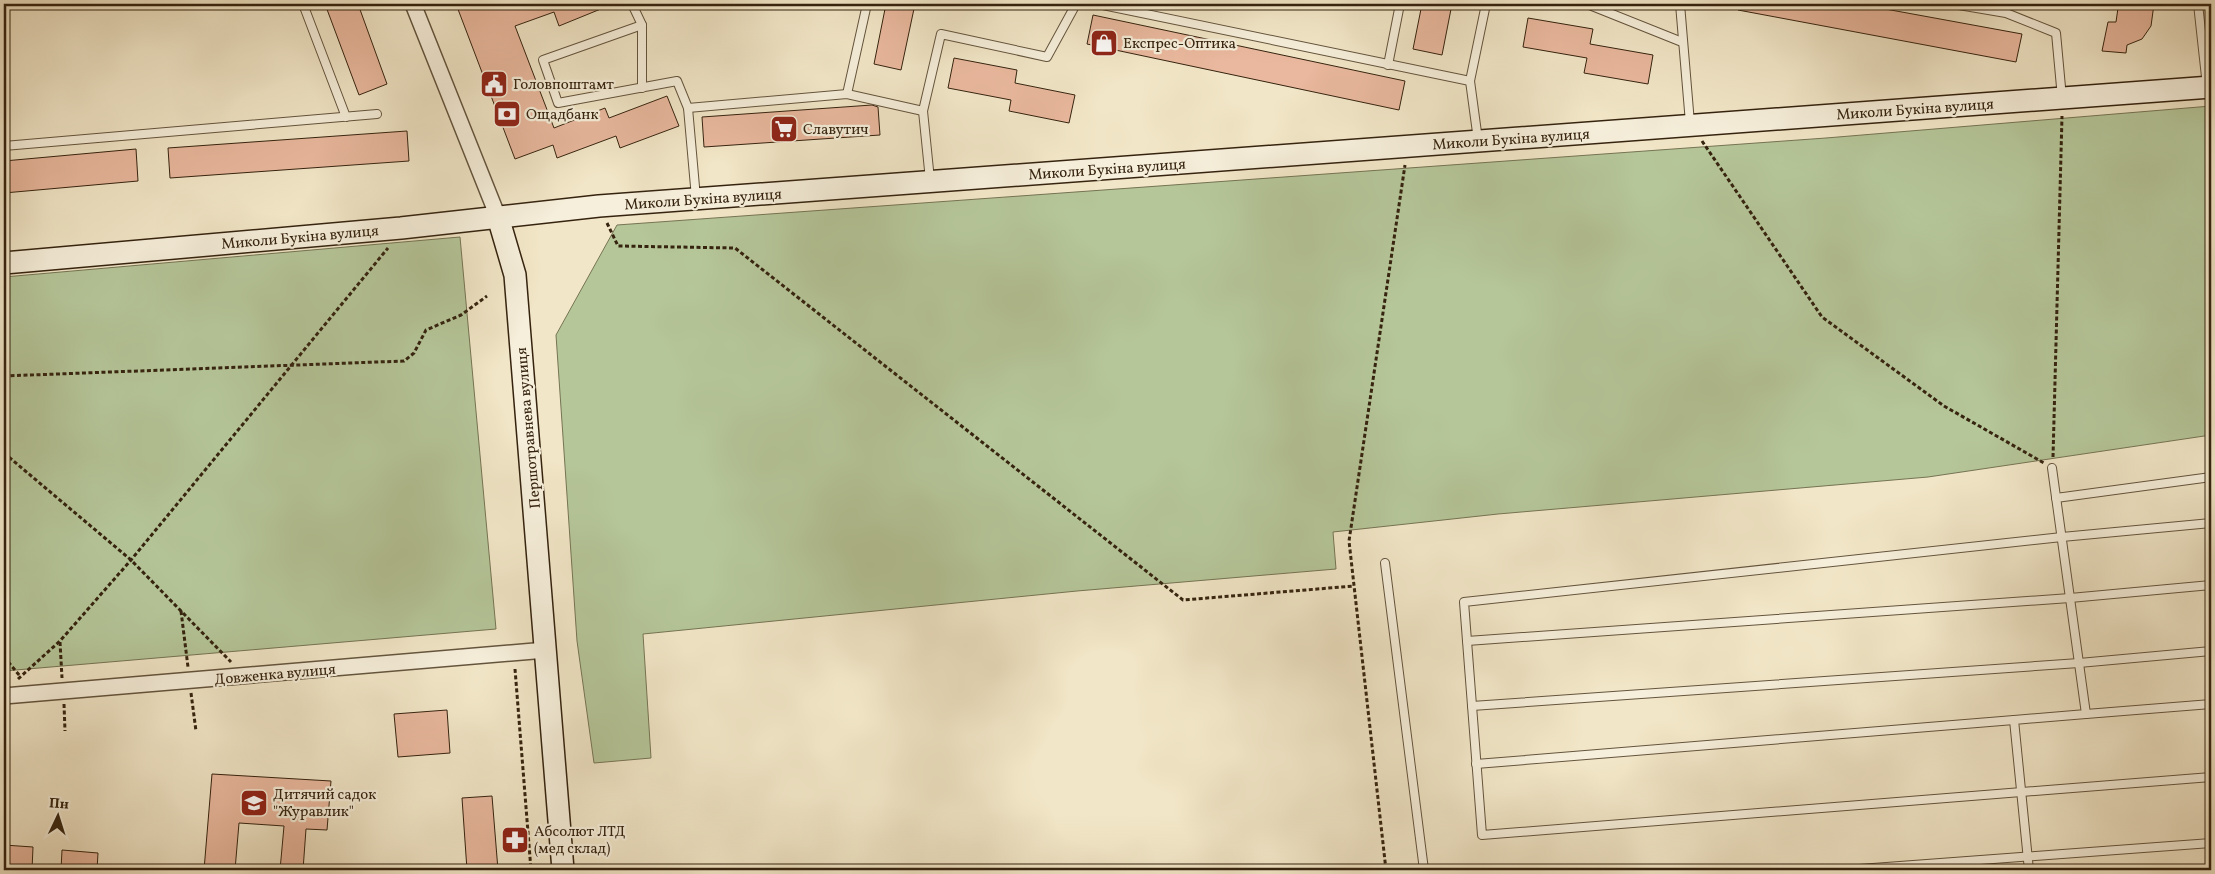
<svg xmlns="http://www.w3.org/2000/svg" width="2215" height="874" font-family="Vollkorn,serif">
<style>
.green{fill:#b5c699;stroke:#757454}
.building{fill:#e9b89e;stroke:#35230f}
.lines{fill:none;stroke-linecap:round;stroke-linejoin:round}
.lane-casing{stroke:#64543d;stroke-width:10}
.street-casing{stroke:#64543d;stroke-width:18}
.secondary-casing{stroke:#35230f;stroke-width:24}
.path{stroke:#35230f;stroke-width:3;stroke-dasharray:4 2.5;stroke-linecap:butt}
.lane{stroke:#f6efdb;stroke-width:8}
.street{stroke:#f6efdb;stroke-width:15}
.secondary{stroke:#f6efdb;stroke-width:21}
.labels{text-anchor:middle;stroke-width:4.5;stroke-linejoin:round;paint-order:stroke}
.poi-label{font-size:15px;fill:#35230f;stroke:#f6efdb;text-anchor:start}
.street-label{font-size:15px;fill:#35230f;stroke:#f6efdb}
</style>
<rect width="100%" height="100%" fill="#f1e6c7"/>
<filter id="stains"><feTurbulence type="fractalNoise" baseFrequency=".004" numOctaves="4"/><feColorMatrix values="0 0 0 0 .2 0 0 0 0 .09 0 0 0 0 .02 0 0 0 .5 -.17"/></filter>
<radialGradient id="worn" r=".72"><stop offset=".6" stop-color="#630" stop-opacity="0"/><stop offset="1" stop-color="#630" stop-opacity=".3"/></radialGradient>
<g class="green">
<path d="M2211,106V435L1928,477L1498,514L1333,532L1336,569L1077,591L643,634L651,758L594,763L577,641L556,335L617,225L1826,138Z"/>
<path d="M460,237L496,629L4,671V277Z"/>
</g>
<g class="building">
<path d="M325,4H358L387,84L359,95Z"/>
<path d="M456,4H613L559,26L554,12L515,26L554,128L605,108L609,118L667,96L679,126L620,148L616,136L557,158L553,145L515,159Z"/>
<path d="M886,4H915L901,70L874,64Z"/>
<path d="M1422,4H1452L1442,55L1413,49Z"/>
<path d="M1738,4H1858L2022,34L2016,62L1738,10Z"/>
<path d="M2122,4H2154L2151,26L2142,39L2127,45L2126,53L2102,51L2108,22H2116L2118,8H2122Z"/>
<path d="M1093,15L1405,81L1399,110L1087,44Z"/>
<path d="M1528,18L1593,29L1590,44L1653,55L1648,84L1584,73L1587,58L1523,47Z"/>
<path d="M954,58L1017,70L1015,83L1075,95L1069,123L1009,111L1011,100L948,88Z"/>
<path d="M872,105L878,107L880,135L704,147L702,117Z"/>
<path d="M407,131L409,161L170,178L168,148Z"/>
<path d="M136,149L138,181L4,193V161Z"/>
<path d="M447,710L450,753L398,757L394,714Z"/>
<path d="M212,774L331,781L327,830L306,829L303,870H280L284,826L239,823L235,870H204Z"/>
<path d="M492,796L498,870H467L462,798Z"/>
<path d="M4,845L33,847L32,870H4Z"/>
<path d="M62,850L98,853L97,870H61Z"/>
</g>
<g class="lines">
<g class="lane-casing">
<g id="lane">
<path d="M303,4L346,117"/>
<path d="M632,4L642,25V88"/>
<path d="M1098,4L1470,81"/>
<path d="M1587,4L1682,42"/>
<path d="M1680,4L1690,123"/>
<path d="M1953,4L2006,13L2056,33L2062,98"/>
<path d="M2198,4L2207,86"/>
<path d="M642,25L543,60L558,103L677,81L688,108L696,198"/>
<path d="M1388,65L1400,4"/>
<path d="M847,94L867,4"/>
<path d="M688,108L847,94L923,111"/>
<path d="M1478,140L1470,81L1486,4"/>
<path d="M4,146L377,114"/>
<path d="M930,180L923,111L941,34L1047,57L1076,4"/>
<path d="M2056,498L2211,477"/>
<path d="M2211,523L2062,537L1464,602L1482,835L2211,777"/>
<path d="M1385,563L1424,870"/>
<path d="M1467,641L2070,598L2211,585"/>
<path d="M1472,706L2079,663L2211,651"/>
<path d="M2086,714L2211,704"/>
<path d="M1476,764L2014,720"/>
<path d="M1846,870L2211,843"/>
<path d="M2029,870L2014,720L2086,714L2052,468"/>
</g>
</g>
<g class="street-casing">
<g id="street">
<path d="M413,4L498,217"/>
<path d="M4,696L546,650"/>
</g>
</g>
<g class="secondary-casing">
<g id="secondary">
<path d="M498,217L515,275L563,870"/>
<path d="M4,263L401,228L599,206L2211,87"/>
</g>
</g>
<g class="path">
<path d="M1702,141L1822,317L1944,406L2044,463"/>
<path d="M607,223L618,246L735,248L1183,600L1354,586"/>
<path d="M4,376L404,361L414,353L426,330L461,315L487,296"/>
<path d="M4,453L131,560L231,662"/>
<path d="M2053,457L2062,116"/>
<path d="M181,611L188,667"/>
<path d="M60,642L62,678"/>
<path d="M4,657L20,676"/>
<path d="M515,669L531,870"/>
<path d="M18,679L60,641L131,560L388,248"/>
<path d="M191,693L196,731"/>
<path d="M64,704L65,731"/>
<path d="M1386,870L1349,541L1405,165"/>
</g>
<use href="#lane" class="lane"/>
<use href="#street" class="street"/>
<use href="#secondary" class="secondary"/>
</g>
<defs>
<g id="shop-square" transform="scale(1.4375)"><rect x="-9" y="-9" width="18" height="18" rx="4" fill="#8f2418" stroke="#f6efdb"/><path d="M-5-2.5h2.3a2.7 3.5 0 0 1 5.4 0H5L5.5 6h-11ZM-1.5-2.5h3a1.5 2.3 0 0 0-3 0Z" fill="#fff"/></g>
<g id="civic-square" transform="scale(1.4375)"><rect x="-9" y="-9" width="18" height="18" rx="4" fill="#8f2418" stroke="#f6efdb"/><path d="M-.6-6.5H3V-4.5H.6V-3L4-1V1h2V6H-6V1h2V-1L-.6-3ZM-1.2 2.5V6h2.4V2.5Z" fill="#fff"/></g>
<g id="bank-square" transform="scale(1.4375)"><rect x="-9" y="-9" width="18" height="18" rx="4" fill="#8f2418" stroke="#f6efdb"/><path d="M-6-4H6V4H-6ZM0-2.3a2.3 2.3 0 1 0 0 4.6a2.3 2.3 0 1 0 0-4.6Z" fill="#fff"/></g>
<g id="supermarket-square" transform="scale(1.4375)"><rect x="-9" y="-9" width="18" height="18" rx="4" fill="#8f2418" stroke="#f6efdb"/><path d="M-6-5.5h2.5l.6 2H6L4.5 2H-2.5L-4.4-4H-6ZM-1.5 3.2a1.3 1.3 0 1 0 .1 0ZM3 3.2a1.3 1.3 0 1 0 .1 0Z" fill="#fff"/></g>
<g id="school-square" transform="scale(1.4375)"><rect x="-9" y="-9" width="18" height="18" rx="4" fill="#8f2418" stroke="#f6efdb"/><path d="M0-5L7-2L0 1L-7-2ZM-4 1L0 2.5L4 1V4Q0 6-4 4Z" fill="#fff"/></g>
<g id="pharmacy-square" transform="scale(1.4375)"><rect x="-9" y="-9" width="18" height="18" rx="4" fill="#8f2418" stroke="#f6efdb"/><path d="M-2-6h4v4h4v4h-4v4h-4v-4h-4v-4h4Z" fill="#fff"/></g>
</defs>
<g fill-rule="evenodd">
<use href="#shop-square" x="1104" y="43"/>
<use href="#civic-square" x="494" y="84"/>
<use href="#bank-square" x="507" y="114"/>
<use href="#supermarket-square" x="784" y="129"/>
<use href="#school-square" x="254" y="803"/>
<use href="#pharmacy-square" x="515" y="840"/>
</g>
<g class="labels">
<g class="poi-label">
<text x="1123" y="48">Експрес-Оптика</text>
<text x="513" y="89">Головпоштамт</text>
<text x="526" y="119">Ощадбанк</text>
<text x="803" y="134">Славутич</text>
<text x="273" y="799">Дитячий садок<tspan x="273" dy="17">"Журавлик"</tspan></text>
<text x="534" y="836">Абсолют ЛТД<tspan x="534" dy="17">(мед склад)</tspan></text>
</g>
<g class="street-label">
<text transform="translate(1915 109) rotate(-4)" y="5">Миколи Букіна вулиця</text>
<text transform="translate(1511 139) rotate(-4)" y="5">Миколи Букіна вулиця</text>
<text transform="translate(1107 169) rotate(-4)" y="5">Миколи Букіна вулиця</text>
<text transform="translate(703 199) rotate(-4)" y="5">Миколи Букіна вулиця</text>
<text transform="translate(300 237) rotate(-5)" y="5">Миколи Букіна вулиця</text>
<text transform="translate(528 428) rotate(-95)" y="5">Першотравнева вулиця</text>
<text transform="translate(275 674) rotate(-5)" y="5">Довженка вулиця</text>
</g>
</g>
<rect width="2215" height="874" fill="none" stroke="#f1e6c7" stroke-width="20"/>
<rect x="5" y="5" width="2205" height="864" fill="none" stroke="#35230f" stroke-width="2.5"/>
<rect x="10" y="10" width="2195" height="854" fill="none" stroke="#35230f"/>
<g transform="translate(58 816) rotate(4)" stroke="#f6efdb" stroke-width="4" paint-order="stroke">
<path d="M0-4L9 19L0 12L-9 19Z" fill="#35230f"/>
<text y="-8" font-size="14" font-weight="bold" text-anchor="middle" fill="#35230f">Пн</text>
</g>
<rect width="100%" height="100%" filter="url(#stains)"/>
<rect width="100%" height="100%" fill="url(#worn)"/>
</svg>
